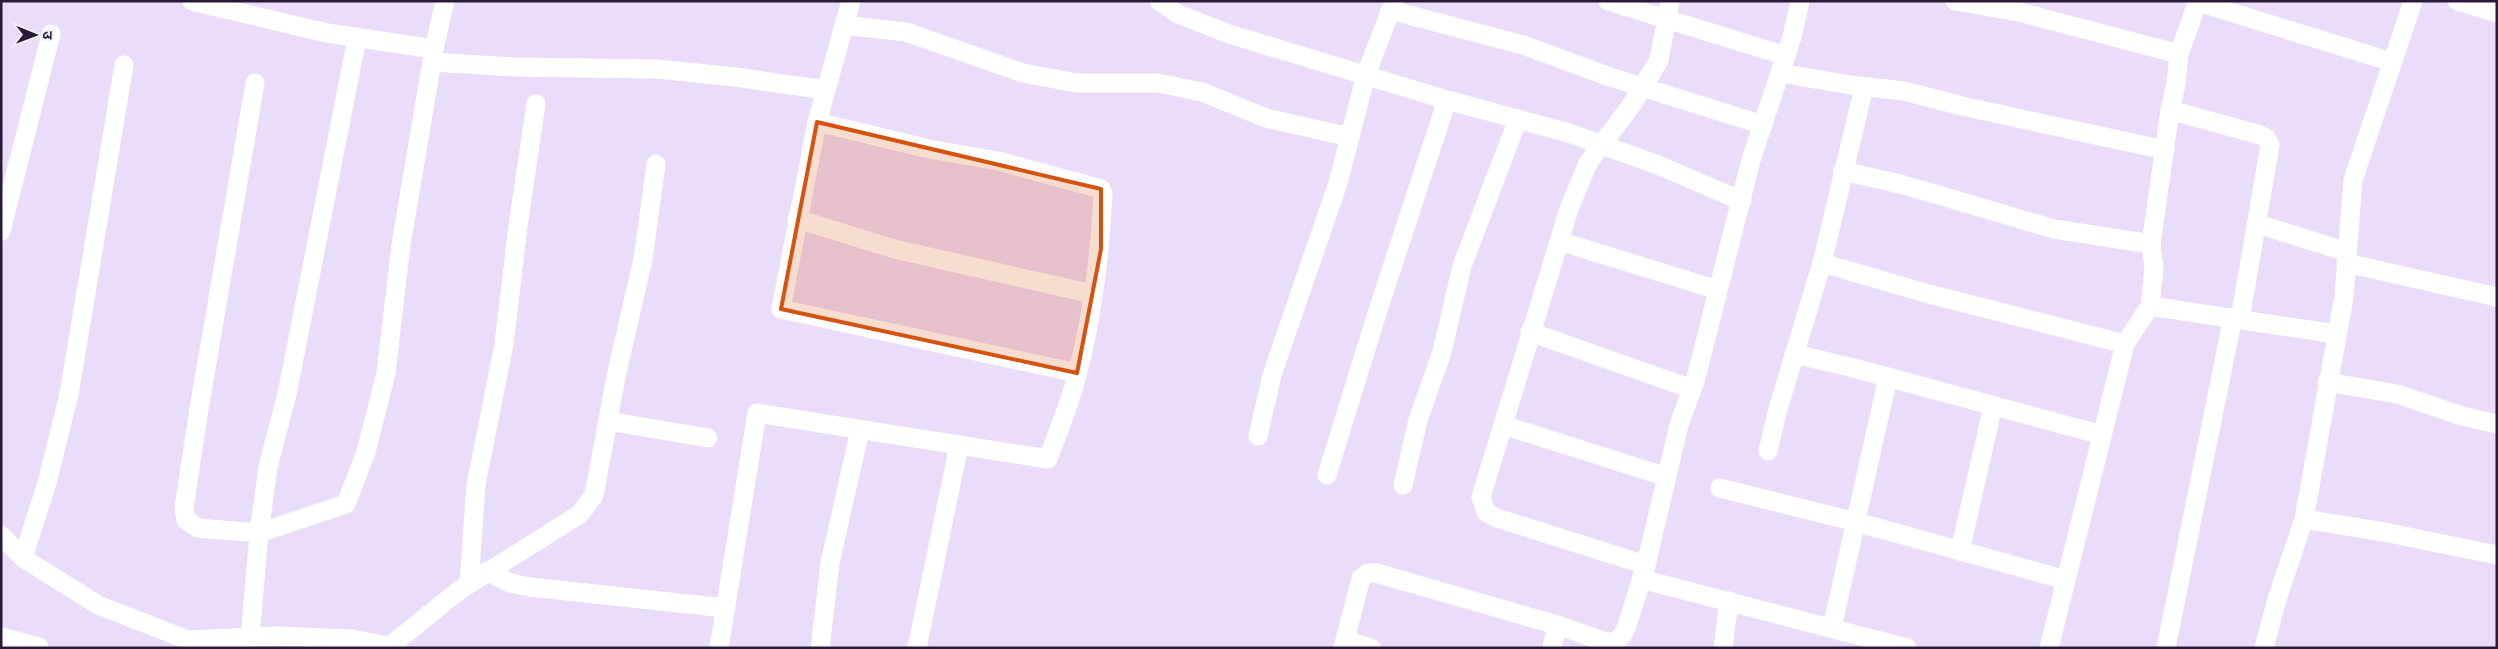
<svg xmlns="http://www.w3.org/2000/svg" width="2498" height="649" font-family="Raleway,'Noto Sans Devanagari',sans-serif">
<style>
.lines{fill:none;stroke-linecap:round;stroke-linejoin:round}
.minor{stroke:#fff;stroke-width:19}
.marked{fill:#d55310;fill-opacity:0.2;stroke:#d55310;stroke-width:4;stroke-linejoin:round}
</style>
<rect width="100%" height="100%" fill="#eaddfa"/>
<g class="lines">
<g class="minor">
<path d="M192,1L327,33L434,49"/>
<path d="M851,1L817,122L781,309L1077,373"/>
<path d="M1159,1L1178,14L1229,34L1447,100L1569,133L1658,165L1742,201"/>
<path d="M1608,1L1786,56"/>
<path d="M1955,1L2019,12L2179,54"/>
<path d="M2413,1L2353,180L2344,297L2304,519L2384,532L2497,555"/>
<path d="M2457,1L2497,13"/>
<path d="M2198,2L2392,62"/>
<path d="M1390,10L1523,45L1610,77L1763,125"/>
<path d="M844,25L906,32L1023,73L1076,83H1158L1202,92L1266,118L1350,137"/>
<path d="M432,62L514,67L657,69L735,77L826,90"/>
<path d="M1780,73L1850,85L1904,91L1962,106L2165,150"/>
<path d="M255,83L199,409L184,507L186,520L198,528L259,533L268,467L287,394L357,38"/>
<path d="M2170,110L2260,135L2266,138L2270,145L2240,319"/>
<path d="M1843,171L1904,185L2054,229L2151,244"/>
<path d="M797,219L898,250L1093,294"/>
<path d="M2258,224L2347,252"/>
<path d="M1,231L51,34"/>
<path d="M1559,241L1718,290"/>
<path d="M1822,263L1929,294L2125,344"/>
<path d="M2346,263L2497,297"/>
<path d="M2150,306L2336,334"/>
<path d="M1530,332L1692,389"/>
<path d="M1794,354L1850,367L2102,435"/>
<path d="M2327,382L2397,394L2462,416L2497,424"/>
<path d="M608,421L708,438"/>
<path d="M1503,425L1667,477"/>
<path d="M1258,436L1272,375L1338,183L1366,75L1394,1"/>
<path d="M1768,451L1778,409L1822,263L1864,87"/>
<path d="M1327,475L1379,307L1447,100"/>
<path d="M1403,485L1418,420L1442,352L1462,266L1518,119"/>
<path d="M1720,488L1856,522L2066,580"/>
<path d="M1,535L23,558L98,605L188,640L276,636L351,639L398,648"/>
<path d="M1960,551L1993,406"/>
<path d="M23,558L47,483L69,394L124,65"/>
<path d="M1646,565L1497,518L1486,512L1481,497L1569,209L1588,163L1633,103L1659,60L1670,1"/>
<path d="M487,571L510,583L530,587L725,608"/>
<path d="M1641,579L1907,648"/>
<path d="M469,583L476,485L504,344L518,226L536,104"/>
<path d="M1832,628L1888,377"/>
<path d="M1,637L39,647"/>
<path d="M250,637L259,533L346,504L366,452L386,373L401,245L434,49L445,1"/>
<path d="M1345,640L1371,648"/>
<path d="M390,646L461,589L580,514L594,495L617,372L643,259L656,164"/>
<path d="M719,648L757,413L1048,459C1057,434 1068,408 1075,383C1092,321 1100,256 1103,193L1101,189L998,161L929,149L817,122"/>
<path d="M820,648L830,563L860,430"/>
<path d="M917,648L959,445"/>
<path d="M1343,648L1361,578L1368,573H1376L1557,625"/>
<path d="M1552,648L1557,625L1606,642H1614L1622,636L1627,626L1646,565L1679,425L1696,378L1751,160L1792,37L1800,1"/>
<path d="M1723,648L1729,601"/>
<path d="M2049,648L2125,344L2150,306L2154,268L2151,244L2170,110L2176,84L2179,54L2198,1"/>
<path d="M2166,648L2233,317"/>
<path d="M2264,648L2277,599L2304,519"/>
</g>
</g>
<path class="marked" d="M817,122L1101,189V249L1077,373L781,309Z"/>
<rect width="2498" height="649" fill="none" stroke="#291b37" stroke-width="5"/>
<g transform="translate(35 35) rotate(91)" stroke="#f4edfc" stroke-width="4" paint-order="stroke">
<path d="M0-4L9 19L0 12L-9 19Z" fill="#291b37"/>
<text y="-8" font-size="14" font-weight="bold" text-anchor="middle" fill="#291b37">उ</text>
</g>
</svg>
